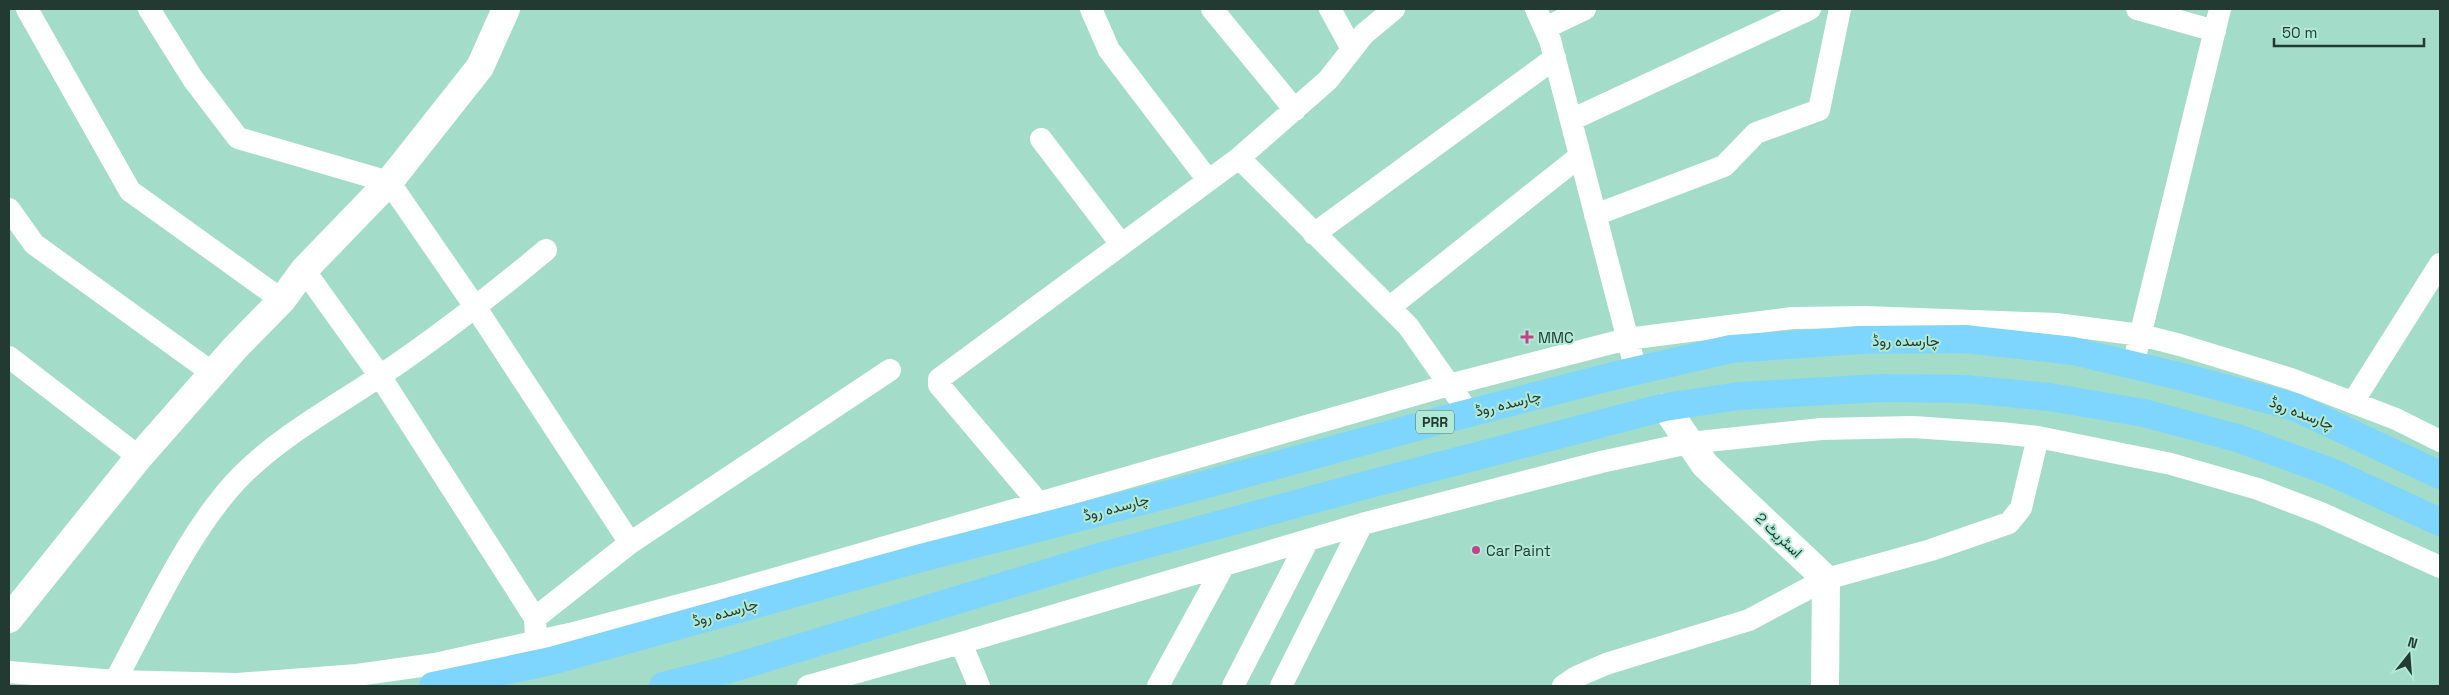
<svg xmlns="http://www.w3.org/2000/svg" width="2449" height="695" font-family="'Space Grotesk',Vazirmatn,sans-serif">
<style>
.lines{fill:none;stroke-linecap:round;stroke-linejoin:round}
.minor{stroke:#fff;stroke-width:22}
.tertiary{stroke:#fff;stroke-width:28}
.trunk{stroke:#7ed6fe;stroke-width:28}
.poi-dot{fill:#c44288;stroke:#b0e9d5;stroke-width:2}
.labels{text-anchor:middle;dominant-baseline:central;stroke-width:4;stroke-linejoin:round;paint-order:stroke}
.shield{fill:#b0e9d5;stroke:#4d6e63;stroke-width:1}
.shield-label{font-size:14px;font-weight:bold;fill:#223a32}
.poi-label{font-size:15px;fill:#223a32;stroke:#b0e9d5;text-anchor:start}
.street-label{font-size:15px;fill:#223a32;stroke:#b0e9d5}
</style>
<rect width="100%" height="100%" fill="#a3dcc8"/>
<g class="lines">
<path class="minor" d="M 27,9 L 130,191 L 282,300
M 149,9 L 193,79 L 238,138 L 389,182 L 476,308 L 630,543
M 1091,9 L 1109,50 L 1208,180
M 1212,9 L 1295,110
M 1330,9 L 1352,49
M 1536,9 L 1550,40 L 1636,371
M 2137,9 L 2215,31
M 1545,28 L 1585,9
M 1571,120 L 1810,9
M 1041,139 L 1121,244
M 1239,158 L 1408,326 L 1469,413
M 9,209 L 34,244 L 214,374
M 1595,215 L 1724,166 L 1756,133 L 1819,110 L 1840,9
M 1314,234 L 1555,58
M 304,270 L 380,376 L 535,618 L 536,641
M 1390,307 L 1580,156
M 9,357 L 139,457
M 2133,365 L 2220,9
M 2353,402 L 2440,264
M 1038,502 L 939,385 L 939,379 L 1239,158 L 1328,80 L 1364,34 L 1394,9
M 535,618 L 630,543 L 890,370
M 961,643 L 979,686
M 9,672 L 115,681 L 237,684 L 357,675 L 435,664 L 578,632 L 718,595 L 1449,385 L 1627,339 L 1792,318 L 1865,317 L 2056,324 L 2141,335 L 2180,345 L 2291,379 L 2396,419 L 2440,441
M 115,681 C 150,617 190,527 242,475 C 282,435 333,408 380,376 C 438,337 492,295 546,250
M 808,686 L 961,643 L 1362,524 L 1601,462 L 1689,443 L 1821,429 L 1913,427 L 2000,433 L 2038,437 L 2171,464 L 2258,489 L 2321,513 L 2440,567
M 1158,686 L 1224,565
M 1233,686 L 1308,540
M 1281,686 L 1362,524
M 1563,686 L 1576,677 L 1606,664 L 1749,620 L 1826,579 L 1931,550 L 2009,523 L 2021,508 L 2038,437"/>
<path class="tertiary" d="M 1665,407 L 1705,465 L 1826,579 L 1825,686
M 9,619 L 139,457 L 235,348 L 282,300 L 304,270 L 389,182 L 480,67 L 506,9"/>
<path class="trunk" d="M 433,686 L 551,661 L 921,558 L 1200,486 L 1442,420 L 1613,376 L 1731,349 L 1859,340 L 1965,339 L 2073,351 L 2183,377 L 2295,407 L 2440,475
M 663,686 L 723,671 L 1103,556 L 1381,481 L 1665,407 L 1739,396 L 1882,388 L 1966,389 L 2049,397 L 2144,413 L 2237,438 L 2331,472 L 2440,522"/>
</g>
<g class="poi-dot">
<path d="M1524.5 329.5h5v5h5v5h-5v5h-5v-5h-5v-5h5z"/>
<circle cx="1476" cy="550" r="5"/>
</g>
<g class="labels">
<rect class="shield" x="1416" y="410.5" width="38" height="23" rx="4"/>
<g class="shield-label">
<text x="1435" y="422">PRR</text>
</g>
<g class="poi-label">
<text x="1538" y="337">MMC</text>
<text x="1486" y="550">Car Paint</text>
</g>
<g class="street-label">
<text x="1906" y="340">چارسدہ روڈ</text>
<text transform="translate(1508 403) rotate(-14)">چارسدہ روڈ</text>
<text transform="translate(2302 413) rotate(21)">چارسدہ روڈ</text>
<text transform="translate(1116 507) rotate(-15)">چارسدہ روڈ</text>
<text transform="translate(1779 535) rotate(43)">اسٹریٹ 2</text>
<text transform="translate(725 612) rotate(-16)">چارسدہ روڈ</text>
</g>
</g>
<rect width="2449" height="695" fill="none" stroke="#223a32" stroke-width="20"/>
<g transform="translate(2409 655) rotate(17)" stroke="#b0e9d5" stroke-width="4" paint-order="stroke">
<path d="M0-4L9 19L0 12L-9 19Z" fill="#223a32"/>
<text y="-8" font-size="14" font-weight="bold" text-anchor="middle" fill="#223a32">N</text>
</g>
<path d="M2274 38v8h150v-8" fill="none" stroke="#223a32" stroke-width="2.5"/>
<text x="2282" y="38" font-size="15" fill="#223a32" stroke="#b0e9d5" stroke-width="4" paint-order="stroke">50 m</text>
</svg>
